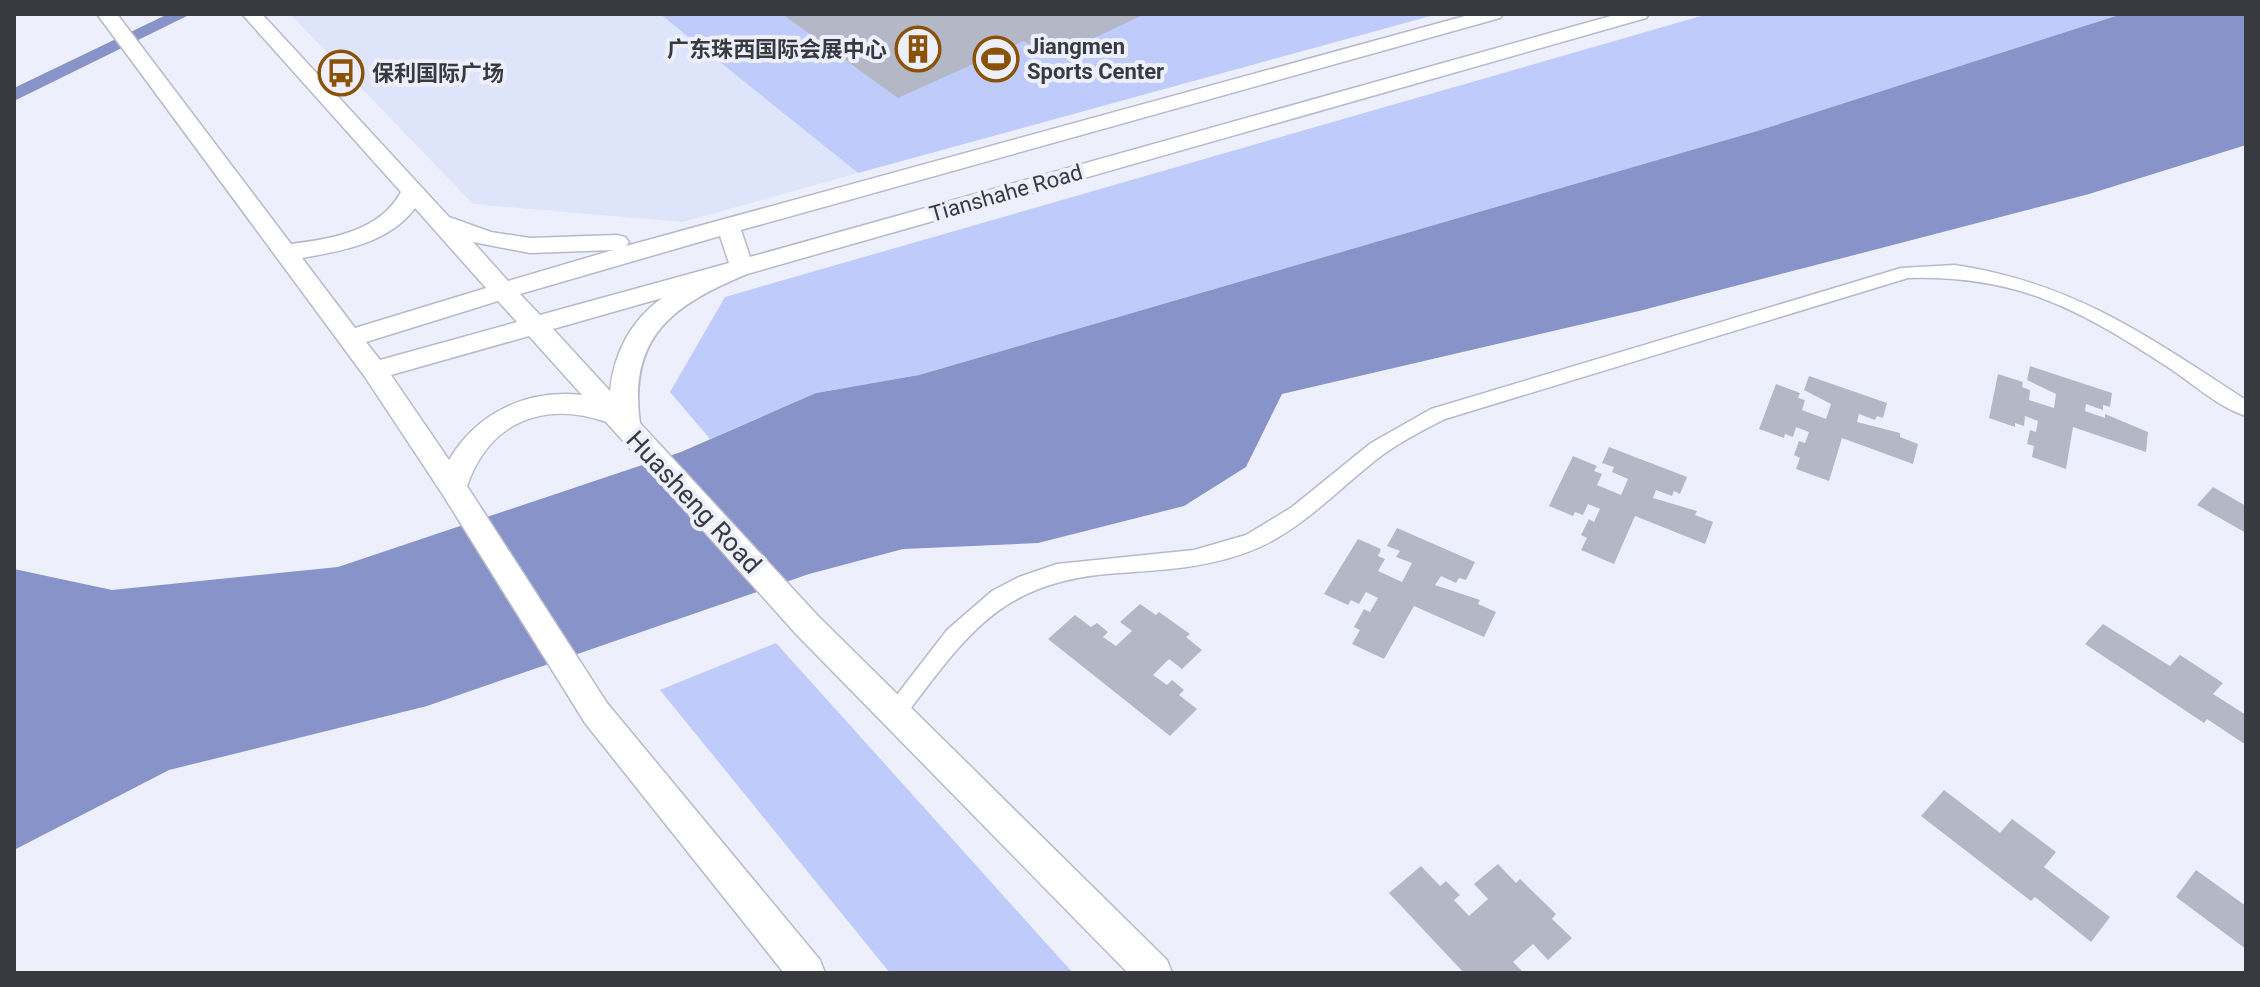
<svg xmlns="http://www.w3.org/2000/svg" width="2260" height="987" font-family="Roboto,'Noto Sans SC',sans-serif">
<style>
.built{fill:#dee4fa}
.green{fill:#bfcbfb}
.water{fill:#8793c9}
.lines{fill:none;stroke-linecap:round;stroke-linejoin:round}
.canal{fill:#8793c9;fill-rule:evenodd}
.building{fill:#b4b8c6}
.minor-casing{stroke:#b6b9c8;stroke-width:3}
.secondary-casing{stroke:#b6b9c8;stroke-width:3}
.minor{fill:#fff;fill-rule:evenodd}
.secondary{fill:#fff;fill-rule:evenodd}
.labels{text-anchor:middle;dominant-baseline:central;stroke-width:8;stroke-linejoin:round;paint-order:stroke}
.far-poi-label{font-size:22px;font-weight:bold;fill:#393a40;stroke:#edf0fc;text-anchor:start}
.far-street-label{font-size:22px;fill:#393a40;stroke:#edf0fc}
.street-label{font-size:26px;fill:#393a40;stroke:#edf0fc}
</style>
<rect width="100%" height="100%" fill="#edf0fc"/>
<path class="built" d="M 290,14 L 660,14 L 858,173 L 683,222 L 473,204 Z"/>
<path class="green" d="M 660,14 L 1438,14 L 858,173 Z
M 1708,14 L 2122,14 L 1757,131 L 919,375 L 816,393 L 710,439 L 670,392 L 725,297 Z
M 776,643 L 1073,973 L 890,973 L 660,690 Z"/>
<path class="water" d="M 2122,14 L 2246,14 L 2246,145 L 2089,194 L 1639,311 L 1282,394 L 1246,467 L 1184,506 L 1038,543 L 903,549 L 809,574 L 427,706 L 169,770 L 14,850 L 14,569 L 112,590 L 338,567 L 681,452 L 816,393 L 919,375 L 1757,131 Z"/>
<g class="lines">
<path class="canal" d="M 168,14 L 191,14 L 14,101 L 14,88 Z"/>
</g>
<path class="building" d="M 782,14 L 1145,14 L 1052,58 L 1024,41 L 898,98 Z
M 2030,366 L 2112,393 L 2110,407 L 2103,405 L 2103,410 L 2086,404 L 2085,411 L 2105,418 L 2105,414 L 2148,432 L 2146,452 L 2073,427 L 2066,469 L 2032,457 L 2034,446 L 2027,444 L 2030,430 L 2036,432 L 2038,421 L 2025,416 L 2024,426 L 2015,423 L 2015,427 L 1989,418 L 1998,374 L 2023,382 L 2022,387 L 2030,390 L 2029,400 L 2054,408 L 2056,394 L 2027,380 Z
M 1809,376 L 1887,403 L 1883,418 L 1877,416 L 1875,420 L 1859,414 L 1857,422 L 1900,433 L 1900,437 L 1918,444 L 1913,464 L 1842,438 L 1829,481 L 1796,469 L 1800,458 L 1794,455 L 1799,441 L 1805,443 L 1809,432 L 1796,427 L 1793,437 L 1785,434 L 1784,438 L 1759,429 L 1776,384 L 1800,393 L 1798,398 L 1805,400 L 1802,410 L 1826,419 L 1831,404 L 1804,390 Z
M 1609,447 L 1687,477 L 1680,494 L 1674,491 L 1672,496 L 1656,490 L 1653,498 L 1697,511 L 1695,515 L 1713,522 L 1705,544 L 1635,516 L 1614,564 L 1581,550 L 1587,538 L 1581,535 L 1589,519 L 1594,522 L 1600,509 L 1588,504 L 1583,515 L 1575,512 L 1573,516 L 1549,506 L 1573,456 L 1597,466 L 1594,471 L 1602,474 L 1597,485 L 1621,495 L 1628,479 L 1612,472 L 1614,467 L 1602,463 Z
M 2213,487 L 2246,506 L 2246,533 L 2197,505 Z
M 1397,528 L 1475,562 L 1466,580 L 1459,578 L 1456,583 L 1441,576 L 1435,585 L 1480,600 L 1478,604 L 1496,612 L 1484,637 L 1414,606 L 1384,659 L 1352,644 L 1360,630 L 1354,627 L 1364,609 L 1370,612 L 1378,598 L 1366,592 L 1359,604 L 1351,600 L 1348,605 L 1324,594 L 1358,539 L 1381,549 L 1378,556 L 1385,559 L 1378,571 L 1402,582 L 1412,563 L 1396,557 L 1400,551 L 1387,546 Z
M 1140,604 L 1156,615 L 1159,612 L 1190,634 L 1186,637 L 1202,650 L 1182,669 L 1169,659 L 1153,675 L 1167,685 L 1172,680 L 1184,690 L 1179,695 L 1197,709 L 1170,736 L 1048,639 L 1075,615 L 1091,627 L 1097,623 L 1108,632 L 1103,637 L 1116,646 L 1132,631 L 1120,622 Z
M 2103,624 L 2170,666 L 2180,655 L 2223,683 L 2213,694 L 2246,715 L 2246,745 L 2207,719 L 2204,723 L 2085,644 Z
M 1944,790 L 2000,833 L 2012,819 L 2056,852 L 2044,867 L 2110,917 L 2091,942 L 2035,897 L 2031,901 L 1921,816 Z
M 1498,864 L 1516,883 L 1520,879 L 1556,914 L 1552,919 L 1572,938 L 1548,960 L 1533,944 L 1513,962 L 1524,973 L 1464,973 L 1389,893 L 1421,866 L 1440,886 L 1446,881 L 1460,895 L 1454,900 L 1469,916 L 1488,899 L 1474,884 Z
M 2196,870 L 2246,906 L 2246,949 L 2176,897 Z"/>
<g class="lines">
<g class="minor-casing">
<path id="minor" d="M 1955,265 C 2074,283 2147,336 2246,400 L 2246,416 C 2217,407 2189,380 2163,364 C 2076,307 2014,275 1908,278 L 1445,419 C 1421,431 1398,443 1377,459 C 1339,489 1305,526 1260,547 C 1216,567 1166,570 1118,573 C 1000,581 968,633 902,720 L 894,723 L 886,720 L 883,713 L 947,630 L 992,591 L 1019,577 L 1057,564 L 1194,550 L 1246,535 L 1292,507 L 1371,443 L 1431,409 L 1901,268 Z"/>
</g>
<g class="secondary-casing">
<path id="secondary" d="M 97,14 L 117,14 L 291,244 C 332,239 380,231 401,192 L 242,14 L 262,14 L 449,217 L 491,232 L 530,238 L 617,235 L 625,237 L 629,242 L 626,246 L 1472,14 L 1503,14 L 1500,18 L 741,230 L 750,257 L 1618,14 L 1649,14 L 1646,18 L 747,274 C 673,305 628,336 640,423 L 818,616 L 1167,960 L 1172,973 L 1128,973 L 796,634 L 606,422 C 544,400 489,422 467,486 L 607,703 L 820,960 L 825,973 L 784,973 L 585,723 L 443,495 L 365,377 ZM 415,208 L 486,288 L 355,328 L 302,258 C 342,251 389,243 415,208 ZM 720,236 L 729,263 L 540,315 L 520,294 ZM 473,242 L 530,253 L 613,250 L 508,281 ZM 662,298 C 630,321 614,354 610,391 L 553,329 ZM 498,301 L 517,322 L 380,360 L 366,342 ZM 529,336 L 582,395 C 528,389 477,412 449,460 L 391,375 Z"/>
</g>
<use href="#minor" class="minor"/>
<use href="#secondary" class="secondary"/>
</g>
<defs>
<g id="building-ring" transform="scale(2.3)"><circle r="9.5" fill="#edf0fc" stroke="#8a5107" stroke-width="1.5"/><path d="M-4-6H4V6H1V3H-1V6H-4ZM-2.5-4.3h1.7v1.8h-1.7ZM.8-4.3h1.7v1.8H.8ZM-2.5-1h1.7V.8h-1.7ZM.8-1h1.7V.8H.8Z" fill="#8a5107"/></g>
<g id="stadium-ring" transform="scale(2.3)"><circle r="9.5" fill="#edf0fc" stroke="#8a5107" stroke-width="1.5"/><path d="M0-5a6.5 5 0 1 0 0 10a6.5 5 0 1 0 0-10ZM-3.5-1.8h7v3.6h-7Z" fill="#8a5107"/></g>
<g id="bus-ring" transform="scale(2.3)"><circle r="9.5" fill="#edf0fc" stroke="#8a5107" stroke-width="1.5"/><path d="M-5-6H5V4H4V6H2V4H-2V6H-4V4H-5ZM-3.5-4V0h7V-4ZM-3.5 1.2v1.5H-2V1.2ZM2 1.2v1.5H3.5V1.2Z" fill="#8a5107"/></g>
</defs>
<g fill-rule="evenodd">
<use href="#building-ring" x="918" y="49"/>
<use href="#stadium-ring" x="996" y="59"/>
<use href="#bus-ring" x="341" y="73"/>
</g>
<g class="labels">
<g class="far-poi-label">
<text x="1027" y="46">Jiangmen<tspan x="1027" dy="25">Sports Center</tspan></text>
<text x="887" y="49" text-anchor="end">广东珠西国际会展中心</text>
<text x="372" y="73">保利国际广场</text>
</g>
<g class="far-street-label">
<text transform="translate(1006 193) rotate(-16)">Tianshahe Road</text>
</g>
<g class="street-label">
<text transform="translate(694 502) rotate(47)">Huasheng Road</text>
</g>
</g>
<rect width="2260" height="987" fill="none" stroke="#393a40" stroke-width="32"/>
</svg>
